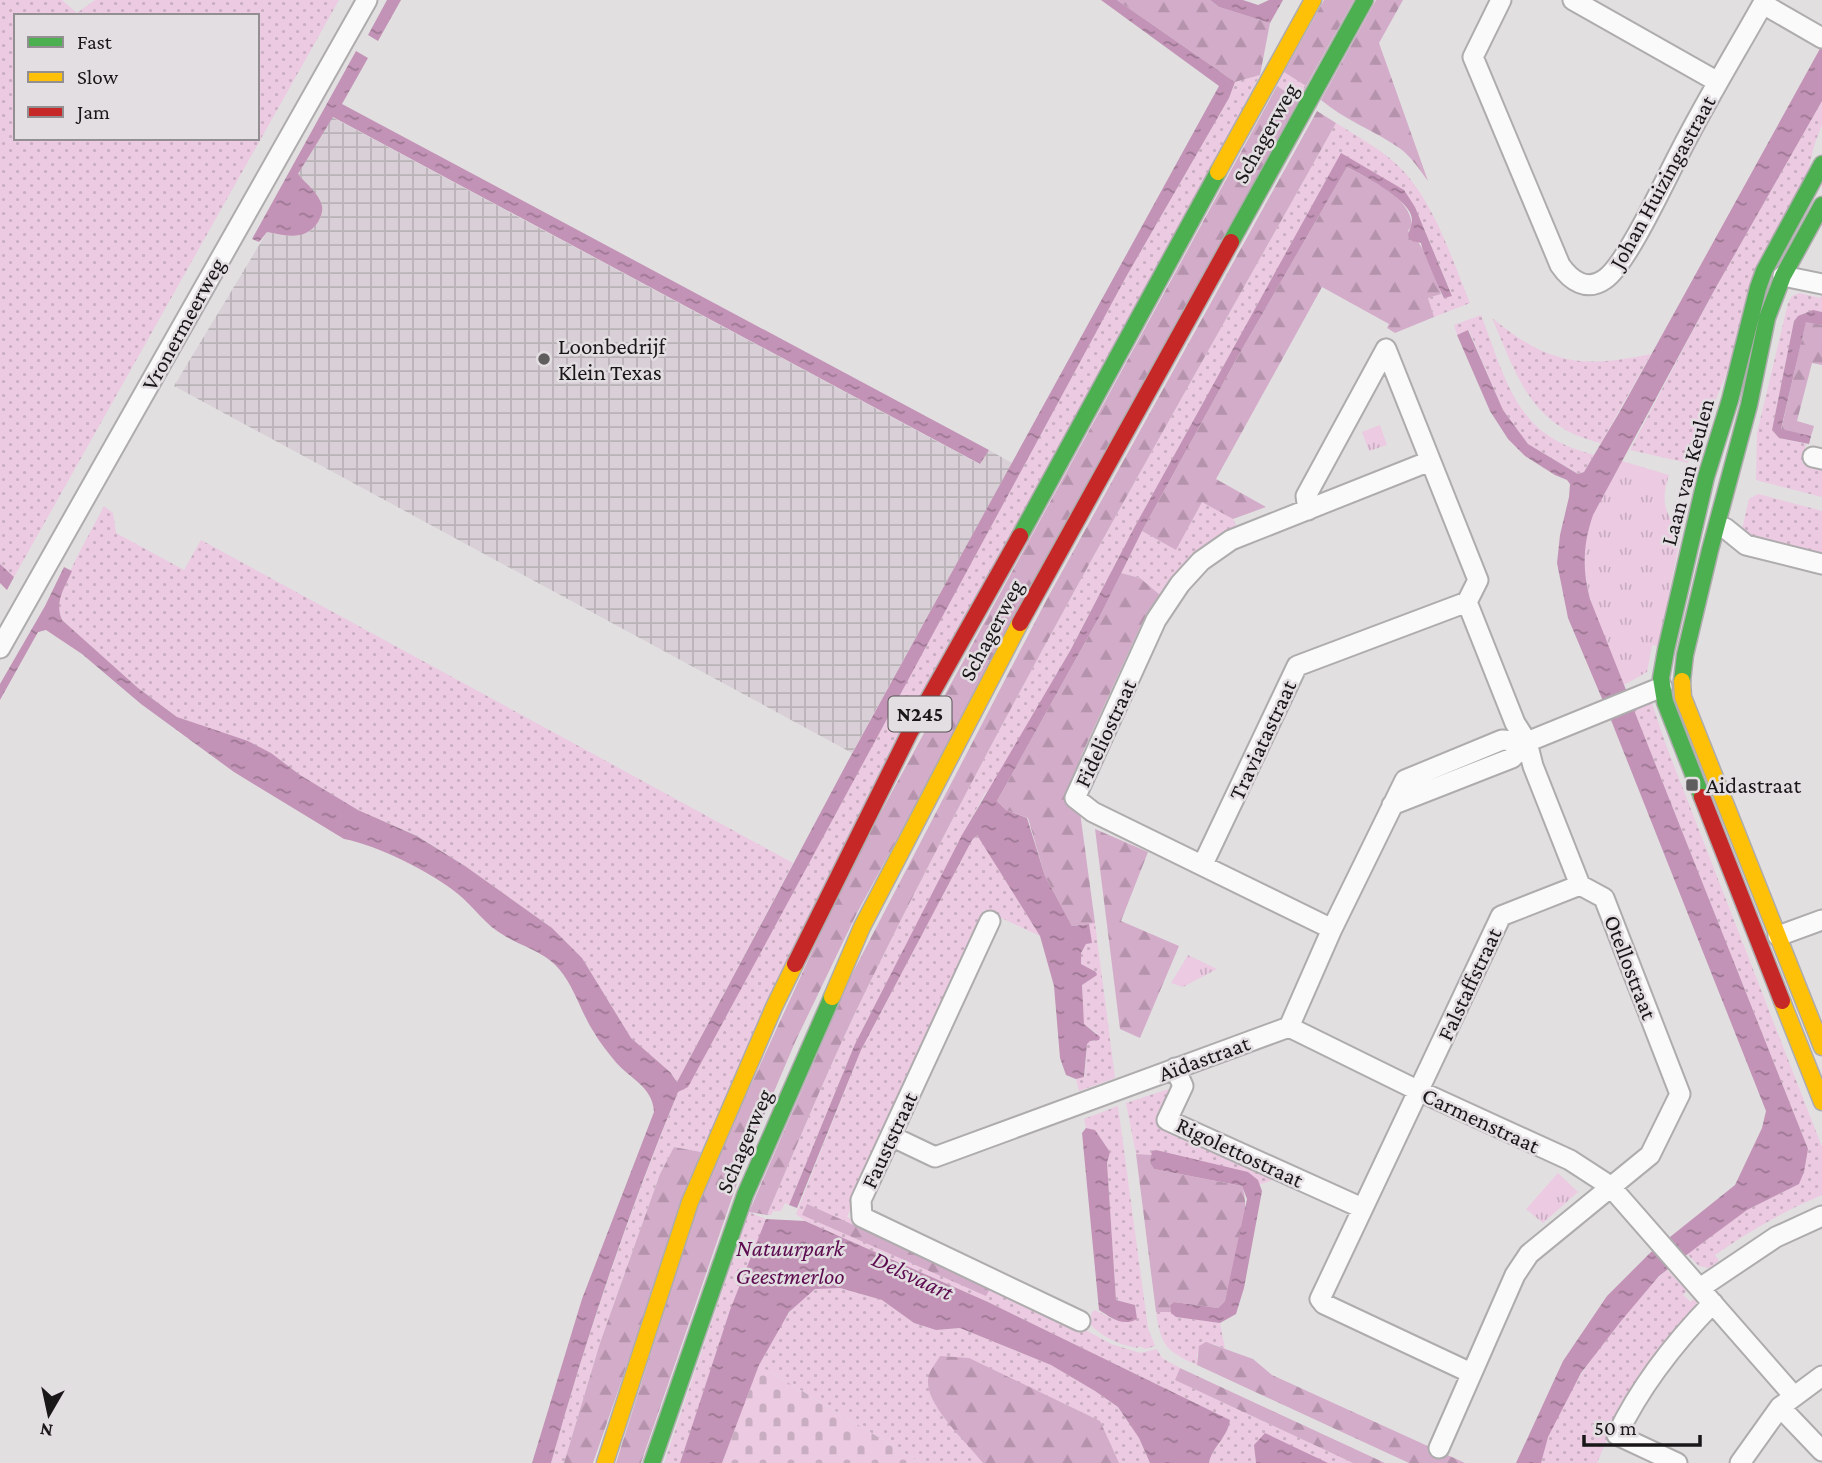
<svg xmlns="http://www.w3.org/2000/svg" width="1822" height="1463" font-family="'Crimson Pro',serif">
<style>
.industrial{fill:url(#industrial-grid)}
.grass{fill:url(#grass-dots);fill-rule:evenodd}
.forest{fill:url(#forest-firs)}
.cemetery{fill:url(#cemetery-stones)}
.park{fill:url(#park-tufts)}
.water{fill:url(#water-ripples)}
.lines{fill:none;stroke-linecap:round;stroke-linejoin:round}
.street-casing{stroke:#aeacad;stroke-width:23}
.fast-casing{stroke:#aeacad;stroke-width:19}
.slow-casing{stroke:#aeacad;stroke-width:19}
.jam-casing{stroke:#aeacad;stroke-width:19}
.street{stroke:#fbfafa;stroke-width:19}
.fast{stroke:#4caf50;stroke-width:16}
.slow{stroke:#ffc107;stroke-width:16}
.jam{stroke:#c62828;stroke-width:16}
.poi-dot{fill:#5f5d5e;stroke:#e3dee1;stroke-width:2.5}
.labels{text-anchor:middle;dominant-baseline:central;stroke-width:5;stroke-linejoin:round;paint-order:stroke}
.shield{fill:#e3dee1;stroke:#565354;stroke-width:2}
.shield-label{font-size:21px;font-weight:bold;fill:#191718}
.street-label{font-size:23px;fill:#191718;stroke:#e3dee1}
.poi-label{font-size:23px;fill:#191718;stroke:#e3dee1;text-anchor:start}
.water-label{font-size:24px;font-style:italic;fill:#5d0c50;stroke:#e3dee1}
</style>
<defs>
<pattern id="industrial-grid" width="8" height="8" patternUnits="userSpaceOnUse" patternTransform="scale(1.75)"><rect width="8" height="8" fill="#d8d0d6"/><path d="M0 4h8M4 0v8" fill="none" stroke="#b9b2b7"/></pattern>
<pattern id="grass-dots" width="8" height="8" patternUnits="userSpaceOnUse" patternTransform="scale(1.75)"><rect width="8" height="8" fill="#ebcae2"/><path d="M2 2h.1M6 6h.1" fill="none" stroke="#c9adc1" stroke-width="1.8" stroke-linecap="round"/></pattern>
<pattern id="forest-firs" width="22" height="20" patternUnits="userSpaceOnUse" patternTransform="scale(1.75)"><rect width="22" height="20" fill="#d3acc9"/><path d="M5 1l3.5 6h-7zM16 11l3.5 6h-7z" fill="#b593ac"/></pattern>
<pattern id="cemetery-stones" width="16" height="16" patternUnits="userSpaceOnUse" patternTransform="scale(1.75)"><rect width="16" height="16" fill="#ebcae2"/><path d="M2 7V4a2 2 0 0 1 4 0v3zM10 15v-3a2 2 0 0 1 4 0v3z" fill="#c9adc1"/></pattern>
<pattern id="park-tufts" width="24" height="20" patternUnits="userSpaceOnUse" patternTransform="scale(1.75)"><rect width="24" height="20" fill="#ebcae2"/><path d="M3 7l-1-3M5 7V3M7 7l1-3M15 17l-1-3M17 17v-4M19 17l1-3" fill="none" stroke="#c9adc1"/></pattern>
<pattern id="water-ripples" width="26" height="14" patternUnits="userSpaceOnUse" patternTransform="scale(1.75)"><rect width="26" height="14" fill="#c293b6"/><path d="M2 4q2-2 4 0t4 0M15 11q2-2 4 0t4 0" fill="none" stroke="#9d7793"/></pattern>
</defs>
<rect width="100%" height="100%" fill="#e2dfe1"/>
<path class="industrial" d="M 332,117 L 979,464 L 989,450 L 1012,463 L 852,753 L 174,386 L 267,232 L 285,236 L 309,232 L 320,219 L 322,207 L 319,200 L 298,174 Z"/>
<path class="grass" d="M 0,0 L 62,0 L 77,13 L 95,0 L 339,0 L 14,577 L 0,564 ZM 16,16 L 257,16 L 257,138 L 16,138 Z
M 1284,72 L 1306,86 L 1299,100 L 1277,86 Z
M 1260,75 L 701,1152 L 674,1147 L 660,1174 L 600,1343 L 564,1463 L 551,1463 C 586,1337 629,1214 678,1092 L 688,1086 L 1126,277 L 1229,98 L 1235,82 Z
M 1822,101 L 1822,124 L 1814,146 L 1808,172 L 1717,397 L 1688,463 L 1630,450 L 1715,289 Z
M 1336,123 C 1355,135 1377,147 1394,162 C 1432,195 1451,257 1470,303 L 1434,317 L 1428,298 L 1441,294 L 1444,298 L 1452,295 L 1415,207 L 1397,187 L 1341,154 L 1134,528 L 1070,651 L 991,788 L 985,793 L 964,832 L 855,1044 L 789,1205 L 785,1203 L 781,1211 L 773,1211 L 771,1215 L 767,1215 C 803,1131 837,1047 878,966 C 1020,679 1180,402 1336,123 Z
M 1799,293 L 1820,298 L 1822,294 L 1822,312 C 1811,309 1802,312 1794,321 L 1772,430 L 1779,438 L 1806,444 L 1802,463 L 1822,468 L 1822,497 L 1756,480 L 1757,433 L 1788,303 L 1792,296 Z
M 1481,315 C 1497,355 1510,411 1549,436 C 1563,446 1578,450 1594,455 L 1584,472 L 1579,474 L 1528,444 L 1503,410 L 1469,330 L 1457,335 L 1454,325 Z
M 1492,318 C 1548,364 1581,369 1651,354 L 1601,443 C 1531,427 1518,378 1492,318 Z
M 1758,494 L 1822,511 L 1822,559 L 1740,538 L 1749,499 Z
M 1202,501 L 1233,519 L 1239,531 C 1202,549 1185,563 1160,595 L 1140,578 L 1121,573 L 1142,531 L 1176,549 Z
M 104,506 L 113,513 L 116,533 L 184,570 L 201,540 L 793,863 L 677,1082 L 670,1072 L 631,1038 L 582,958 L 552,928 L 465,866 L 418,836 L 358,810 L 300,775 L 271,753 L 177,717 L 138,688 L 62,620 C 60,614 57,610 59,604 C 66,572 89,536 104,506 Z
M 1652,703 L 1666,745 L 1822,1147 L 1822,1195 C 1784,1211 1749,1231 1715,1255 L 1719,1261 L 1709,1268 L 1699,1266 L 1687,1254 L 1747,1210 L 1799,1184 L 1808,1149 L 1634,710 Z
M 977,834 L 1040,936 L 984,910 L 847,1217 L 1073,1323 L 1111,1344 L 1140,1353 L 1157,1349 L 1162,1358 L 1180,1368 L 1176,1380 L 1353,1463 L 1327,1463 L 1265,1434 L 1254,1445 L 1256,1463 L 1209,1463 C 1212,1447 1228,1437 1230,1420 L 988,1302 L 805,1221 L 796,1214 L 861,1050 L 972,840 Z
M 1095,923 L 1115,1078 L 1079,1091 L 1076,1079 L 1085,1077 L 1087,1043 L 1090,1041 L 1095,1041 L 1097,1033 L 1084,1024 L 1082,985 L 1096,972 L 1081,964 L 1081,953 L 1086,944 L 1091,943 L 1089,924 Z
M 1175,1087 L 1163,1121 L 1281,1177 L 1258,1185 L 1152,1151 L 1152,1155 L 1136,1154 L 1126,1103 Z
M 1118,1106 L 1148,1328 L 1155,1346 L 1146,1349 L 1139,1346 L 1137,1348 C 1117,1344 1102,1337 1089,1323 L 1092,1312 L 1095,1310 L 1115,1320 L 1135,1305 L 1116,1300 L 1107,1163 L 1110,1152 L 1095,1130 L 1086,1128 L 1084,1119 Z
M 749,1212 L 766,1219 L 680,1463 L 664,1463 Z
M 1667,1270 L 1687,1291 L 1683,1295 L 1691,1302 L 1693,1299 L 1702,1308 L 1612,1428 L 1597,1463 L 1541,1463 C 1543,1416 1630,1300 1667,1270 Z
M 840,1288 L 882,1300 L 914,1323 L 936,1330 L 960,1328 L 1051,1365 L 1095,1391 L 1118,1407 L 1139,1438 L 1150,1463 L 921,1463 L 771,1372 L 722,1463 C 740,1415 768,1318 813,1291 C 819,1287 832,1288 840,1288 Z
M 1156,1312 L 1171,1312 L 1177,1317 L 1220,1323 L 1225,1349 L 1214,1344 L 1197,1354 L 1197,1365 C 1167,1351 1161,1347 1156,1312 Z"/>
<path class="forest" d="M 1117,0 L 1210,0 L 1219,7 L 1270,23 L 1260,75 L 1235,82 Z
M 1324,0 L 1354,0 L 1306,86 L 1284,72 Z
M 1376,0 L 1403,0 L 1379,43 L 1428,181 C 1419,169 1411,156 1398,147 C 1373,130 1345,120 1321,100 Z
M 1277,86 L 1299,100 L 857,913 L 796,1040 L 745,1160 L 641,1463 L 616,1463 L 702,1191 L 851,867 Z
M 1317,111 L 1336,123 C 1180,402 1020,679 878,966 C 837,1047 803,1131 767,1215 L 749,1212 L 851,976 L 1048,597 Z
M 1347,167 C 1370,180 1410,196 1412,225 L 1408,231 C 1426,247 1434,270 1441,294 L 1428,298 L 1434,317 L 1395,333 L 1387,328 L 1389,324 L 1322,287 L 1216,479 L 1266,507 L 1233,519 L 1202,502 L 1176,550 L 1142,531 L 1237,358 Z
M 1806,321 L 1822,325 L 1822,365 L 1812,363 L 1797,421 L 1814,426 L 1811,436 L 1781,430 Z
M 1121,573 L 1140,578 L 1160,595 L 1142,623 L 1082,754 L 1070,789 L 1080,812 L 1095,923 L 1072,926 L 1045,876 L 1028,818 L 1006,810 L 997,801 L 1102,612 Z
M 1095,829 L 1148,852 L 1121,921 L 1179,946 L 1140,1038 L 1120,1029 Z
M 674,1147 L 701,1152 L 593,1463 L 564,1463 L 600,1343 L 660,1174 Z
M 1136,1154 L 1152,1155 L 1150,1163 L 1154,1169 L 1242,1186 C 1253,1215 1232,1271 1225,1301 L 1218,1308 L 1174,1302 L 1170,1305 L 1171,1312 L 1156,1312 Z
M 807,1204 L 991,1287 L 986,1296 L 802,1215 Z
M 1206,1342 L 1253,1359 L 1272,1375 L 1465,1463 L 1409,1463 L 1197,1365 L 1199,1346 Z
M 940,1356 L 969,1358 L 1100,1421 L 1119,1463 L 983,1463 C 968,1443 920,1401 929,1375 C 931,1368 937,1362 940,1356 Z
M 1180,1368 L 1385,1463 L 1353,1463 L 1175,1380 Z"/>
<path class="cemetery" d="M 759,1365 L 921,1463 L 722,1463 Z"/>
<path class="park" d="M 1380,425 L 1387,445 L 1369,451 L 1362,432 Z
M 1622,461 L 1669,475 C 1660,502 1665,513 1681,535 L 1658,646 L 1652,645 L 1647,672 L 1624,685 C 1603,632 1567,571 1593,514 C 1602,496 1613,479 1622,461 Z
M 1188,955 L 1217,969 L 1183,987 L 1171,983 Z
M 1558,1173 L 1578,1192 L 1543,1223 L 1526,1209 Z"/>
<path class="water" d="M 387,0 L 401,0 L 378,41 L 368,35 Z
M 1101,0 L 1117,0 L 1235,82 L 1229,98 L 1126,277 L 688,1087 L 678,1092 C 628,1213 586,1337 551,1463 L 532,1463 L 582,1299 L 654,1112 C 653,1086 628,1078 614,1060 C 607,1051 600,1043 595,1034 C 581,1013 575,988 559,969 C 545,952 523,947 505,936 C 485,925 474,907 458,894 C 431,872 377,845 344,839 L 234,772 L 141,704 L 82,654 L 46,630 L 38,632 L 0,700 L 0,684 L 45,606 L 64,567 L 72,571 C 65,587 54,602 62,620 L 138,688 L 177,717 L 248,741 L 271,753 L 300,775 L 358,810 L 417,836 L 465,866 L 552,928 L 582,958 L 631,1038 L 670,1072 L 677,1082 L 848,761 L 1219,86 Z
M 1210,0 L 1243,0 L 1258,5 L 1269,0 L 1283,0 L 1270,23 L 1219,7 Z
M 1822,45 L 1822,101 L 1715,289 L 1593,515 C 1583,544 1582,570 1590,599 L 1808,1149 L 1804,1172 L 1799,1184 L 1747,1210 L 1697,1247 L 1659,1276 L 1621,1321 L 1581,1373 L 1548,1437 L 1541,1463 L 1516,1463 L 1563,1361 L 1607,1296 L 1650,1253 L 1735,1185 L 1762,1128 L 1766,1111 L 1611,720 L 1568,618 L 1557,563 L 1560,535 L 1569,497 L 1570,484 L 1567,480 L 1555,475 L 1525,456 L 1508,439 L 1490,411 L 1457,335 L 1468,330 L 1503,410 L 1528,444 L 1578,474 L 1584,472 L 1619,413 Z
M 356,51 L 368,58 L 342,104 L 989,450 L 980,464 L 333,117 L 298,174 C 306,184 319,193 322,206 C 323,211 321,217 318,222 C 306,241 286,236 267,232 L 259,242 L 252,239 Z
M 1341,153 L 1404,190 L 1415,207 L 1452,296 L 1444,298 C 1442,295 1421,247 1421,243 L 1412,241 L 1408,236 C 1409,229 1414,224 1411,215 C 1406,198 1363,175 1347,167 L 1237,358 L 1142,531 L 1102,612 L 997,801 L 1006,810 L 1027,818 L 1045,876 L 1072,926 L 1089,924 L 1092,943 L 1086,944 L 1081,953 L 1081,964 L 1096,972 L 1097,975 L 1082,985 L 1084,1024 L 1100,1037 L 1099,1040 L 1090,1041 L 1087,1044 L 1084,1077 L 1076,1079 L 1066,1075 L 1060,1058 L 1054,986 L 1040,936 L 977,835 L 972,840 L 861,1050 L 797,1208 L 789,1205 L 855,1044 L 962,835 L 1070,651 L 1134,528 Z
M 1813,310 L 1822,312 L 1822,325 L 1806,322 L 1781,429 L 1811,436 L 1809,444 L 1779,438 L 1772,430 L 1794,321 L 1798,316 Z
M 0,564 L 14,577 L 7,590 L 0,583 Z
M 1086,1128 L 1095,1130 L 1110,1152 L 1107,1163 L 1116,1300 L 1135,1305 L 1137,1319 C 1122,1327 1112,1318 1099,1310 L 1082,1133 Z
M 1156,1150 L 1248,1172 L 1258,1180 L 1262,1191 L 1244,1288 L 1236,1314 L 1220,1323 L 1176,1317 L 1171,1313 L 1170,1305 L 1174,1302 L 1218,1308 L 1225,1301 L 1247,1199 L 1242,1186 L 1154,1169 L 1150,1163 L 1152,1151 Z
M 766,1219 L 805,1221 L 988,1302 L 1230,1420 C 1228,1437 1212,1447 1209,1463 L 1150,1463 L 1139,1438 L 1118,1407 L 1095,1391 L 1051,1365 L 960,1328 L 936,1330 L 914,1323 L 882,1300 L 840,1288 L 815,1289 L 789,1312 L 759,1365 L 722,1463 L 680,1463 L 730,1310 Z
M 1265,1433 L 1328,1463 L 1256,1463 L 1254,1445 Z"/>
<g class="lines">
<g class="street-casing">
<path id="street" d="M 1501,0 L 1473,57 L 1560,265 C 1571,281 1587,292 1605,279 C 1627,264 1666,178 1681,150 C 1707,99 1737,50 1765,0
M 1573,0 L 1718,82
M 1763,4 L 1822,38
M 1783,276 L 1822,284
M 1386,349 L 1478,580 L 1467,602 L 1515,723 L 1527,742 L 1533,766 L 1580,885 L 1604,898 L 1680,1094 L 1650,1155 L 1529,1254 L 1515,1275 L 1439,1448
M 1813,457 L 1822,459
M 1308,510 L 1306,496 L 1386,349
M 1725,528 L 1746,545 L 1822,564
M 0,648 L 367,0
M 1392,805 L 1512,758 L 1527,742
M 1203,864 L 1297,666 L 1467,602
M 990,921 L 861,1200 L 862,1217 L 1080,1321
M 1332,929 L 1093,812 L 1075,798 L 1156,620 L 1180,584 L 1201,561 L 1231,540 L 1430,461
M 1778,936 L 1822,920
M 1289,1027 L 1419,1091 L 1570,1160 L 1610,1186 L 1793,1395
M 1175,1068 L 1183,1086 L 1167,1120 L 1362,1208
M 891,1136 L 935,1157 L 1289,1027 L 1332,929 L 1405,780 L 1502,740 L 1527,742 L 1662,687
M 1700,1288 L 1776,1237 L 1822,1216
M 1471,1373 L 1324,1304 L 1320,1299 L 1501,916 L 1580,885
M 1780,1407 L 1822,1451
M 1677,1463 L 1617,1435 C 1641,1385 1674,1343 1713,1303
M 1740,1463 L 1780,1407 L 1822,1376"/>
</g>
<g class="fast-casing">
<path id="fast" d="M 1231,242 L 1365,0
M 1020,536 L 1218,172
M 1682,681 L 1685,655 L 1710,550 L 1749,405 L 1767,318 L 1783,276 L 1822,205
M 1702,797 L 1665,702 L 1661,678 L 1666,650 L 1706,477 L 1730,400 L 1758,288 L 1764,271 L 1822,164
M 652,1463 L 745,1195 L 832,997"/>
</g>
<g class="slow-casing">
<path id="slow" d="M 1218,172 L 1313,0
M 1682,681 L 1683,697 L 1822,1047
M 832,997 L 862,927 L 1020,623
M 1782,1001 L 1822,1102
M 605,1463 L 690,1202 L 774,1007 L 795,964"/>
</g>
<g class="jam-casing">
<path id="jam" d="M 1020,623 L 1231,242
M 1702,797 L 1782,1001
M 795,964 L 910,732 L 1020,536"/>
</g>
<use href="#street" class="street"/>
<use href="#fast" class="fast"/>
<use href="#slow" class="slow"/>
<use href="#jam" class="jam"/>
</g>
<g class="poi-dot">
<circle cx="544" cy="359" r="7"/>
<rect x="1685" y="778" width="14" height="14" rx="3.5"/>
</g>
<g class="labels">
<rect class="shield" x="888.5" y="696.5" width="63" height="35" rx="5"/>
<g class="shield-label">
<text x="920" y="714">N245</text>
</g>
<g class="street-label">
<text transform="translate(1265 133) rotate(-61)">Schagerweg</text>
<text transform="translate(1662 182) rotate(-61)">Johan Huizingastraat</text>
<text transform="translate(183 324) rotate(-61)">Vronermeerweg</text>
<text transform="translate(1687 472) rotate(-75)">Laan van Keulen</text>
<text transform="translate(991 630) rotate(-62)">Schagerweg</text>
<text transform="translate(1105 733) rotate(-65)">Fideliostraat</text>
<text transform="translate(1262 740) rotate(-65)">Traviatastraat</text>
<text transform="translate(1631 967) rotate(69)">Otellostraat</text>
<text transform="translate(1469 984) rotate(-65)">Falstaffstraat</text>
<text transform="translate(1204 1058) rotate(-20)">Aïdastraat</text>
<text transform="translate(1481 1120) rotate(25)">Carmenstraat</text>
<text transform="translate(889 1140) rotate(-65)">Fauststraat</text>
<text transform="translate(744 1141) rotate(-67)">Schagerweg</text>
<text transform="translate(1240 1152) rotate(25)">Rigolettostraat</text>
</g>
<g class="poi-label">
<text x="558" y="346">Loonbedrijf<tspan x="558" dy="26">Klein Texas</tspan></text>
<text x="1706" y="785">Aidastraat</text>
</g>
<g class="water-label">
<text x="790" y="1247">Natuurpark<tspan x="790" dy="28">Geestmerloo</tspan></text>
<text transform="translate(913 1275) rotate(25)">Delsvaart</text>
</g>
</g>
<rect x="14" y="14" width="245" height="126" fill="#e3dee1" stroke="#928e91" stroke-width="2"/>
<rect x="28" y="37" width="35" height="10" fill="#4caf50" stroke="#928e91" stroke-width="2"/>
<text x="77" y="49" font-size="21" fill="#191718">Fast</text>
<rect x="28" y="72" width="35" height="10" fill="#ffc107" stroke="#928e91" stroke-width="2"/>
<text x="77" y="84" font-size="21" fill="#191718">Slow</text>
<rect x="28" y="107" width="35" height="10" fill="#c62828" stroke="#928e91" stroke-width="2"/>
<text x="77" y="119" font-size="21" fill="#191718">Jam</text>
<g transform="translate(49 1414) rotate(189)" stroke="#e3dee1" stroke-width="5" paint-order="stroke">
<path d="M0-5L12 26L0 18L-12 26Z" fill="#191718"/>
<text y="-10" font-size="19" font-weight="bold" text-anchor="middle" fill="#191718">N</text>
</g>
<path d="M1584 1435v10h116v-10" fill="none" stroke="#191718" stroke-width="3.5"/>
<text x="1594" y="1435" font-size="21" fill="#191718" stroke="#e3dee1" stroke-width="5" paint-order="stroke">50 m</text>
</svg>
